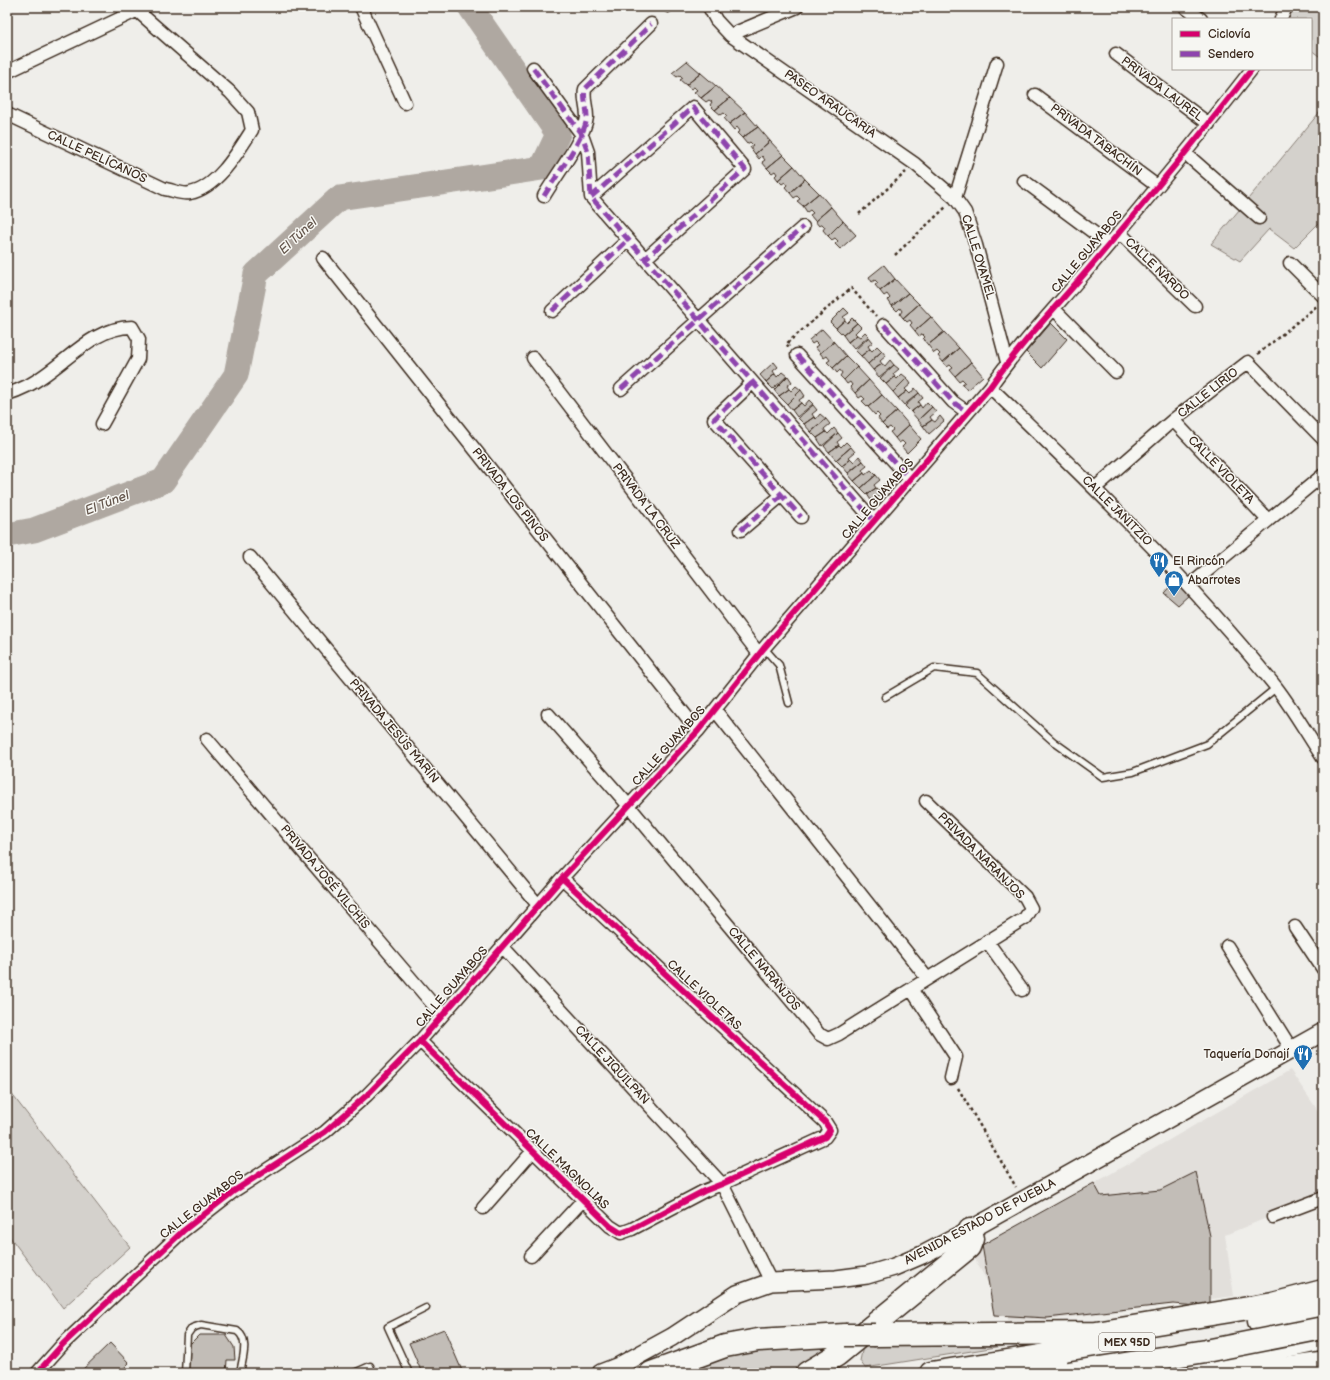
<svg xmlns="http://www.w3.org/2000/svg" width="1330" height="1380" font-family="'Balsamiq Sans',sans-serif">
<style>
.built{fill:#e2dfdb}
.green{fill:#d4d1cc;stroke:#887e75}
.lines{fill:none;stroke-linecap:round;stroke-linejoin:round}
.river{stroke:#afa8a1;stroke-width:25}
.building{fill:#c2bdb7;stroke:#3b2a1e}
.lane-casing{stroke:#3b2a1e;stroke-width:9}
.street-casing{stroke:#3b2a1e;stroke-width:15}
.secondary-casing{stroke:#3b2a1e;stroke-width:20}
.primary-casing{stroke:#3b2a1e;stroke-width:22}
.highway-casing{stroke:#3b2a1e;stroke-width:25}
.path{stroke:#3b2a1e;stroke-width:2.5;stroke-dasharray:3 3;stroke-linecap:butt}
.lane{stroke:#f6f6f2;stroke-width:6}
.street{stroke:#f6f6f2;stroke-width:12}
.secondary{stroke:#f6f6f2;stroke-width:17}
.primary{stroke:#f6f6f2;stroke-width:19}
.highway{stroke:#f6f6f2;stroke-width:22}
.highway-bridge-casing{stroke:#3b2a1e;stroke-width:25;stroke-linecap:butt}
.highway-bridge{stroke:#f6f6f2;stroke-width:22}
.quiet{stroke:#8e44ad;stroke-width:5;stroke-dasharray:10 5;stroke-linecap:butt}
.cycleway-casing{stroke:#f6f6f2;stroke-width:8}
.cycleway{stroke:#d6006c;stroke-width:6}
.labels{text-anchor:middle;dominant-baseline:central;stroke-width:3;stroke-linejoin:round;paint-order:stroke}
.shield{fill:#f6f6f2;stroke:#73675e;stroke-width:1}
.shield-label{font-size:11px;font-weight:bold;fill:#3b2a1e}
.street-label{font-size:12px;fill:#3b2a1e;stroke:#f6f6f2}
.poi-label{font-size:12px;fill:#3b2a1e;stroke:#f6f6f2;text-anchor:start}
.water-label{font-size:13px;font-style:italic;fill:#64564c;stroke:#f6f6f2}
</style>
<rect width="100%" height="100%" fill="#efeeea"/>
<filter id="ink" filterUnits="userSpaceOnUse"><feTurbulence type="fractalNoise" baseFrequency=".025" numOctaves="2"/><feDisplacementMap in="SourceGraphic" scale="8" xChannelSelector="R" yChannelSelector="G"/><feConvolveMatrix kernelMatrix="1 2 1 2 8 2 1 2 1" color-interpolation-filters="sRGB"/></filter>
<g filter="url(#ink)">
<path class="built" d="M 1290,1070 L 1323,1118 L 1323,1195 L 1225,1235 L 1234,1296 L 1011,1325 L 972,1254 Z"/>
<path class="green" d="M 1293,7 L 1323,7 L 1323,59 L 1311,50 L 1311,19 L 1288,19 Z
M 1323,108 L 1323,219 L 1294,248 L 1269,229 L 1240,261 L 1211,244 Z
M 7,1088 L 130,1247 L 63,1308 L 7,1233 Z
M 834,1344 L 819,1356 L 791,1373 L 676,1373 L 728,1357 L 778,1348 Z
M 863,1346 L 1003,1346 L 865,1368 L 860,1361 Z"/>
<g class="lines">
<path class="river" d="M 7,535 L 34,530 L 163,481 L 236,375 L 256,274 L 339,198 L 542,168 L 558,134 L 470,7"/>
</g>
<path class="building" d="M 687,61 L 701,73 L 686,85 L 680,80 L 683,78 L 680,75 L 677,77 L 672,73 Z
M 701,73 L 716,86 L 701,98 L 694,92 L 697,90 L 694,87 L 691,89 L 686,85 Z
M 716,86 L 730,98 L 715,110 L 710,105 L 712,102 L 709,100 L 706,102 L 701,98 Z
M 730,98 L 745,112 L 729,124 L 724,118 L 727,116 L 724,113 L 721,115 L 715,110 Z
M 745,112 L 758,127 L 742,138 L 737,133 L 740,131 L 737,127 L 734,130 L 729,124 Z
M 758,127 L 770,141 L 755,154 L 750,147 L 753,145 L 750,142 L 747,144 L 742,138 Z
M 770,141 L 783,155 L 767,168 L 762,162 L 765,160 L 762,156 L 759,159 L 755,154 Z
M 783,155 L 794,166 L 778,180 L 775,176 L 777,174 L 775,171 L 772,173 L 767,168 Z
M 794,166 L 805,179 L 790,193 L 785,187 L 787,185 L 785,182 L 782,184 L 778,180 Z
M 805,179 L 819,193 L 803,206 L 797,201 L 800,199 L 797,196 L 794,198 L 790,193 Z
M 819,193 L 831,207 L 815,221 L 810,215 L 813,213 L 810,210 L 807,212 L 803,206 Z
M 831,207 L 843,221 L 828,236 L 823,230 L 825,227 L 822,224 L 819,226 L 815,221 Z
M 843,221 L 856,235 L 840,249 L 835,244 L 838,241 L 835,238 L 832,240 L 828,236 Z
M 884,265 L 895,279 L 880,291 L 875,285 L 878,283 L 875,280 L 872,282 L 869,277 Z
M 895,279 L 908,293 L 892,306 L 888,300 L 890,298 L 887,294 L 884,296 L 880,291 Z
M 908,293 L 919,304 L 903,318 L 900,314 L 902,311 L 900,308 L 897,311 L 892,306 Z
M 919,304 L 931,317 L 915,331 L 910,325 L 912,323 L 910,320 L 907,322 L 903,318 Z
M 844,308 L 849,313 L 843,317 L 845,320 L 836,328 L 830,322 Z
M 931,317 L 944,332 L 928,345 L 923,339 L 925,337 L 922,334 L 919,336 L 915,331 Z
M 852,318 L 857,323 L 843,335 L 836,328 L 845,320 L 847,323 Z
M 857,323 L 861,327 L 855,333 L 857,335 L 848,342 L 843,335 Z
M 1051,323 L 1067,339 L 1042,368 L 1026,352 Z
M 822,329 L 834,342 L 820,353 L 815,347 L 818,345 L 815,342 L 812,344 L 809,340 Z
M 865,332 L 869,336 L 854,349 L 848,342 L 857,335 L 860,337 Z
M 944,332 L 959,348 L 943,362 L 938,356 L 940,354 L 937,351 L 934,353 L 928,345 Z
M 869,337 L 873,342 L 868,346 L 870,349 L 861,356 L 855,350 Z
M 834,342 L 846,356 L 833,368 L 827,362 L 830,360 L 827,356 L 824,358 L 820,353 Z
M 877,346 L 882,351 L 868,364 L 861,356 L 870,349 L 872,351 Z
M 959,348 L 971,362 L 955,376 L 950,370 L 953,368 L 950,365 L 947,367 L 943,362 Z
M 882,351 L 886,356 L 880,361 L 882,364 L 873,370 L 868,364 Z
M 846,356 L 857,367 L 844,380 L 840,376 L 842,373 L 840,370 L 837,373 L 833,368 Z
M 890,360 L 894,365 L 879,377 L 873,370 L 882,364 L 885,366 Z
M 774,362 L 778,367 L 773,371 L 775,374 L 766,382 L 760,375 Z
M 971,362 L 983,376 L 967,390 L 962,384 L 965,382 L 962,379 L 959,381 L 955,376 Z
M 894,365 L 899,369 L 893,374 L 895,377 L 886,384 L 880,378 Z
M 857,367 L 869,380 L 855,393 L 850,387 L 852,385 L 850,382 L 847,384 L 844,380 Z
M 782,372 L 787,376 L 773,389 L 766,382 L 775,374 L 777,377 Z
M 902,374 L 907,378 L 893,392 L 886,384 L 895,377 L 897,379 Z
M 788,376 L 792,382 L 787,386 L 789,389 L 779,396 L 774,390 Z
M 907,378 L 911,384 L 905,389 L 907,391 L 898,398 L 893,392 Z
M 869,380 L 882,395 L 868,407 L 862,401 L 865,399 L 862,396 L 859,398 L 855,393 Z
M 796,386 L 801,390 L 787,404 L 779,396 L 789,389 L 791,391 Z
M 915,388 L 919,393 L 904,405 L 898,398 L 907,391 L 910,394 Z
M 801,390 L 805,396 L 799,400 L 801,403 L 792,410 L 787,404 Z
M 919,393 L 923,398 L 918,402 L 920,405 L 911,412 L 905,406 Z
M 882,395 L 897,411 L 882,424 L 878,418 L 880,416 L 877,413 L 875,415 L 868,407 Z
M 809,400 L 813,404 L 797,417 L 792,410 L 801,403 L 804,406 Z
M 927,402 L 932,407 L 918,420 L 911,412 L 920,405 L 922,408 Z
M 813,405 L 817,410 L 812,414 L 814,417 L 804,424 L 798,418 Z
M 932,407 L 936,412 L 930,417 L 932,420 L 923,426 L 918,420 Z
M 897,411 L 909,425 L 895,438 L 890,432 L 893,430 L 890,427 L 887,429 L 882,424 Z
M 820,414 L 826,419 L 811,432 L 804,424 L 814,417 L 816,419 Z
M 940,416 L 944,421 L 929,434 L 923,426 L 932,420 L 935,422 Z
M 826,419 L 830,424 L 824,429 L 826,432 L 817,438 L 811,432 Z
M 909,425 L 921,439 L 907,453 L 902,447 L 905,444 L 902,441 L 899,443 L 895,438 Z
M 834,428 L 838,433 L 822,446 L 817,438 L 826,432 L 828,434 Z
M 838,433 L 842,438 L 837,442 L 839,445 L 829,452 L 824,446 Z
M 846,442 L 851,447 L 836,460 L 829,452 L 839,445 L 841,447 Z
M 851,447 L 855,452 L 849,457 L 851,459 L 842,466 L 836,460 Z
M 859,456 L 863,461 L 848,473 L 842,466 L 851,459 L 854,462 Z
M 863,461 L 867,466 L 862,470 L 864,473 L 854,481 L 848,474 Z
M 871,470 L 876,475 L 861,488 L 854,481 L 864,473 L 865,475 Z
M 876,475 L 880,480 L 874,485 L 876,488 L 867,494 L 861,488 Z
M 884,484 L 888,489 L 872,502 L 867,494 L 876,488 L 878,490 Z
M 1175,581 L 1189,595 L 1178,605 L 1164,593 Z
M 1196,1172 L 1210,1236 L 1210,1307 L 1173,1304 L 1047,1318 L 994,1315 L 982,1245 L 1094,1183 L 1101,1196 L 1160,1190 Z
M 444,1329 L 463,1373 L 422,1373 L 409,1343 Z
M 199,1335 L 226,1335 L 234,1347 L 235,1360 L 227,1360 L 226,1373 L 188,1373 L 190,1344 Z
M 110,1343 L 129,1363 L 119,1373 L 79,1373 Z"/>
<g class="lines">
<g class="lane-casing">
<path id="lane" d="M 668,9 L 669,7
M 764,648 L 779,665 L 789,703
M 885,697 L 934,668 L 977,673 L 1054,742 L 1103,777 L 1133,772 L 1207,744 L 1276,688
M 185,1373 L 187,1335 L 192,1328 L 201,1325 L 237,1331 C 250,1340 242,1360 240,1373
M 354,1373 L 370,1366 L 373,1373
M 409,1373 L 388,1327 L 426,1308"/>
</g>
<g class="street-casing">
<path id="street" d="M 361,7 L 405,103
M 709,7 L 716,20 L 730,35 L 915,164 L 955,198 L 965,212 L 976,245 L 1007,362
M 1186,8 L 1201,19
M 1281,19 L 1286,7
M 730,35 L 797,7
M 1116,54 L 1209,124
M 533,68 L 582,135 L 588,152 L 591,197 L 873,520
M 7,72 L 136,11
M 1035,95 L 1157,186
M 7,114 L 165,189 C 172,190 183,195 190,193 C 217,188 238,152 252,130 L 248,112 L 230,92 L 133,7
M 1185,153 L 1259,218
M 1024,181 L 1109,244
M 544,196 C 555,177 585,138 587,117 C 587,106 583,100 585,89 L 651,24
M 591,197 L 693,107 L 745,169 L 645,259
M 955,198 L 997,63
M 1119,232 L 1195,306
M 323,258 L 698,731
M 1290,263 L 1323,296
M 1054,309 L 1116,372
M 552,311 L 628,240
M 884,325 L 953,402 L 967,412
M 797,355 L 910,479
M 533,358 L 759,654
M 752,383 L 714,419 L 801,517
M 990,387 C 1090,483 1189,579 1276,687 C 1293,709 1307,734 1323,758
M 621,389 L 803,227
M 7,394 C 14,392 21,389 27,386 C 63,368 90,327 132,327 L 139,339 L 138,359 L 102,424
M 1173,420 L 1268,520
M 1095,488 L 1173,420 L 1248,362 L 1323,439
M 741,530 L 782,495
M 250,557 L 538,905
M 1189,586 L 1323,475
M 715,710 L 927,978
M 548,714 L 629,806 L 819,1034 L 828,1039 L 839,1034 L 1025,918 L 1031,908 L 1025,897 L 926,801
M 207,739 L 442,1015
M 1295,927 L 1323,969
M 987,941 L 1022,990
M 502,946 L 722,1184 L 771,1282
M 1227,946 L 1292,1050
M 911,989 L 956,1057 L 951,1078
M 420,1041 L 610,1226 L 621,1233 L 632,1229 L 704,1191 L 722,1184 L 825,1137 L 830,1130 L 825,1122 L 562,878
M 483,1208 L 533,1151
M 1273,1217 L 1323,1198
M 531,1256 L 583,1200
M 37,1373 L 63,1344 L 183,1231 L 234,1191 L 325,1132 L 367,1095 L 420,1041 L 562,878 L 698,731 L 764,648 L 990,387 C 1020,344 1057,306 1091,266 C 1146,201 1200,136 1252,69"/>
</g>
<g class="secondary-casing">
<path id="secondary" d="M 601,1373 L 619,1366 L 672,1337 L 737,1294 L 771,1282 L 836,1279 L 867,1275 L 894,1267 L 922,1255 L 970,1230 L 1323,1032"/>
</g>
<g class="primary-casing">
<path id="primary" d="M 1245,1373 L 1323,1362"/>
</g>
<g class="highway-casing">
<path id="highway" d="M 1259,1321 L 1323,1309
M 875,1335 L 1096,1333 L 1273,1304 L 1323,1291
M 1013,1372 L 1087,1372
M 651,1373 L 725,1346 L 758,1340 L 845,1335
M 807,1373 L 837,1355 L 969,1247 L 972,1239 L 970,1230
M 931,1373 L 1117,1344
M 1123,1373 L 1198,1366 L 1323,1339"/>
</g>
<path class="path" d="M 859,214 L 906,172
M 895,255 L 946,207
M 789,347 L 786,344 L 851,288 L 876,316
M 1258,354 L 1318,305
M 958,1088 L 1016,1187
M 1319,1213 L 1323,1223"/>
<use href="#lane" class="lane"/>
<use href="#street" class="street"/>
<use href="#secondary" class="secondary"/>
<use href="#primary" class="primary"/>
<use href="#highway" class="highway"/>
<g class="highway-bridge-casing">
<path id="highway-bridge" d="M 845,1335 L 875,1335
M 1068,1373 L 1206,1351 L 1323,1328"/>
</g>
<use href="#highway-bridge" class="highway-bridge"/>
<path class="quiet" d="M 533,68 L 582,135 L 588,152 L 591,197 L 873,520
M 544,196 C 555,177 585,138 587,117 C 587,106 583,100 585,89 L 651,24
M 591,197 L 693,107 L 745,169 L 645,259
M 552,311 L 628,240
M 884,325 L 953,402 L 967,412
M 797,355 L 910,479
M 752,383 L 714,419 L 801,517
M 621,389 L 803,227
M 741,530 L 782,495"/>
<g class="cycleway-casing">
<path id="cycleway" d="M 420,1041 L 610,1226 L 621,1233 L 632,1229 L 704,1191 L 722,1184 L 825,1137 L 830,1130 L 825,1122 L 562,878
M 37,1373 L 63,1344 L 183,1231 L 234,1191 L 325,1132 L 367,1095 L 420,1041 L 562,878 L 698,731 L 764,648 L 990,387 C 1020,344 1057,306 1091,266 C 1146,201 1200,136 1252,69"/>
</g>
<use href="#cycleway" class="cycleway"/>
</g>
</g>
<defs>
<g id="restaurant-pin" transform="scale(1)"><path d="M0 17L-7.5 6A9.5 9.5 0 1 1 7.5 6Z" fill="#1f6fb2" stroke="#f6f6f2"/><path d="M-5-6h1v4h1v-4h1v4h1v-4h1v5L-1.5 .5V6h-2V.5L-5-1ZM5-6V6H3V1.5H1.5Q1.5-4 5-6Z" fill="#fff"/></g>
<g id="shop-pin" transform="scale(1)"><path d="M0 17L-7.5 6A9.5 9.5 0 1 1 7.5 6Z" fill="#1f6fb2" stroke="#f6f6f2"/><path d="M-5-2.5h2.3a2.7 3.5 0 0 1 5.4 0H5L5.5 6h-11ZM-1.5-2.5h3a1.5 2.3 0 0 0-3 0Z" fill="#fff"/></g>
</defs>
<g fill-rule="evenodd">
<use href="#restaurant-pin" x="1159" y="561"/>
<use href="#shop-pin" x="1174" y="580"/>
<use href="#restaurant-pin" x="1303" y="1054"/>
</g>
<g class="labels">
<rect class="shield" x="1099" y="1333" width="56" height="18" rx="3"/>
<g class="shield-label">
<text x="1127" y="1342">MEX 95D</text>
</g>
<g class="street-label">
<text transform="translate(1162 89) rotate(37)">PRIVADA LAUREL</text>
<text transform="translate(830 104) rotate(35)">PASEO ARAUCARIA</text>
<text transform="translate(1096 140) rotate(37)">PRIVADA TABACHÍN</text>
<text transform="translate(97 157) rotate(25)">CALLE PELÍCANOS</text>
<text transform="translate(1087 252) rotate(-50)">CALLE GUAYABOS</text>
<text transform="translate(978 257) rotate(73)">CALLE OYAMEL</text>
<text transform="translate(1157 269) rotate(44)">CALLE NARDO</text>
<text transform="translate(1208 393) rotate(-38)">CALLE LIRIO</text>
<text transform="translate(1221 470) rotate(46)">CALLE VIOLETA</text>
<text transform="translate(510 495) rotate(52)">PRIVADA LOS PINOS</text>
<text transform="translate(878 499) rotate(-49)">CALLE GUAYABOS</text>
<text transform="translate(646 506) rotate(53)">PRIVADA LA CRUZ</text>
<text transform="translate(1117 511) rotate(45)">CALLE JANITZIO</text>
<text transform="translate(394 731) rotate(50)">PRIVADA JESÚS MARÍN</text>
<text transform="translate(669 746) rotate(-48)">CALLE GUAYABOS</text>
<text transform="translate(981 856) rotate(45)">PRIVADA NARANJOS</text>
<text transform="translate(325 877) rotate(50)">PRIVADA JOSÉ VILCHIS</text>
<text transform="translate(764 969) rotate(50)">CALLE NARANJOS</text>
<text transform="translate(452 987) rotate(-49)">CALLE GUAYABOS</text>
<text transform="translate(704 995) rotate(43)">CALLE VIOLETAS</text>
<text transform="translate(612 1065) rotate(47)">CALLE JIQUILPAN</text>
<text transform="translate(567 1169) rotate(44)">CALLE MAGNOLIAS</text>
<text transform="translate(202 1205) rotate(-38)">CALLE GUAYABOS</text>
<text transform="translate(980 1222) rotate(-28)">AVENIDA ESTADO DE PUEBLA</text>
</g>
<g class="poi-label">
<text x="1173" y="561">El Rincón</text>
<text x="1188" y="580">Abarrotes</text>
<text x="1289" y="1054" text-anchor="end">Taquería Donají</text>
</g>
<g class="water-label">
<text transform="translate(298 236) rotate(-43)">El Túnel</text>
<text transform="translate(107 503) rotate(-21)">El Túnel</text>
</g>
</g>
<rect width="1330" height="1380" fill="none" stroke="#f6f6f2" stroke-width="24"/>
<rect x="12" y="12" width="1306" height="1356" fill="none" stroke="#3b2a1e" stroke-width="1.5" filter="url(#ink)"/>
<rect x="1172" y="18" width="140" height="52" fill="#f6f6f2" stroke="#aba49d"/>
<rect x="1180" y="31" width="20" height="6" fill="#d6006c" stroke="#aba49d"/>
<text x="1208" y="38" font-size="12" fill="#3b2a1e">Ciclovía</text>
<rect x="1180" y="51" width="20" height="6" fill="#8e44ad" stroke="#aba49d"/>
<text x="1208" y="58" font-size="12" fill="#3b2a1e">Sendero</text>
</svg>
